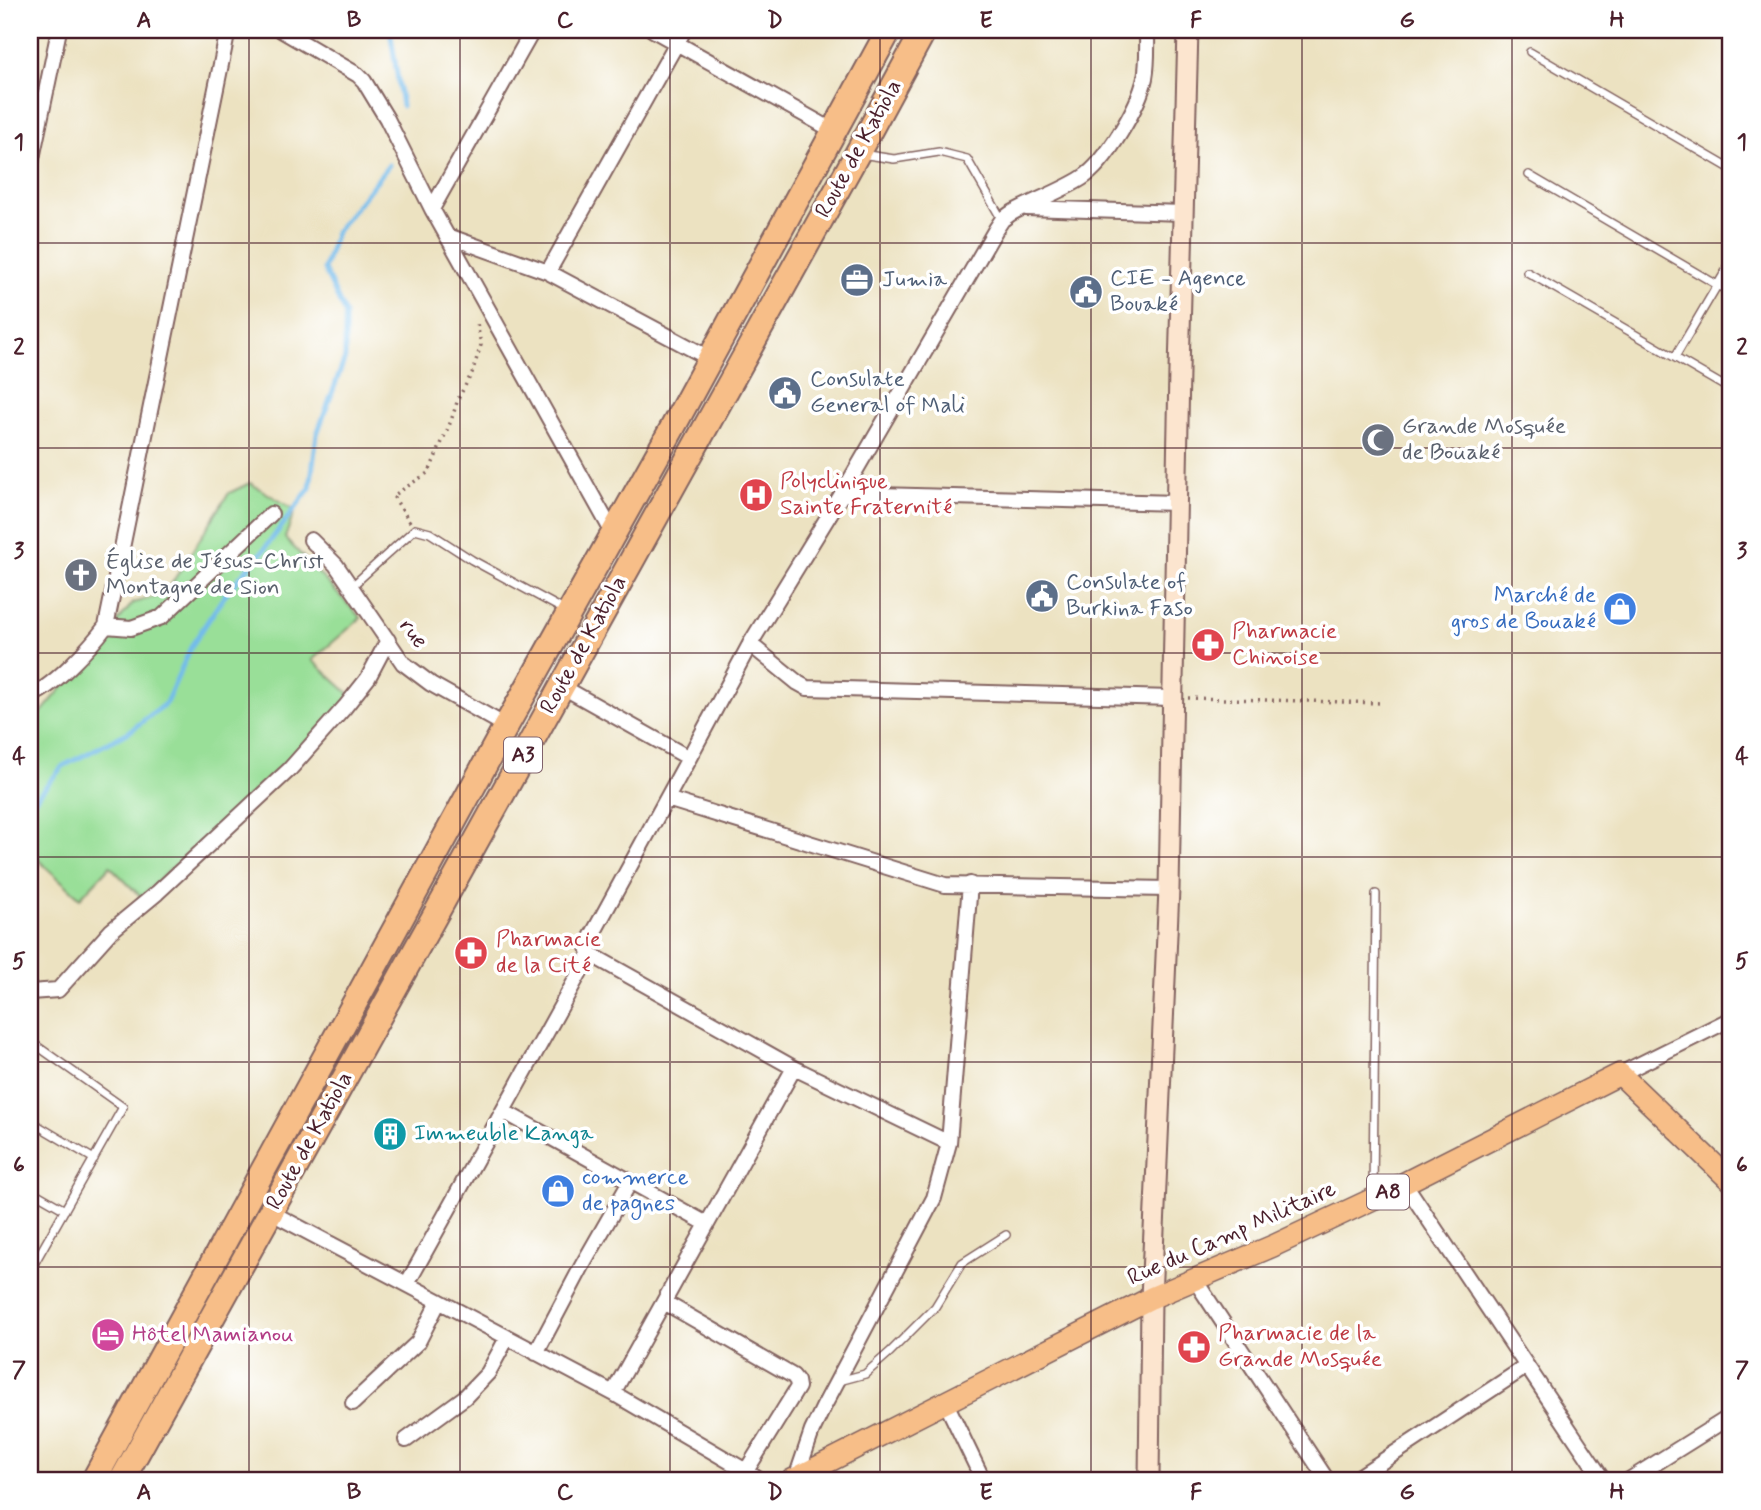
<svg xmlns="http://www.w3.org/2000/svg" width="1761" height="1510" font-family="Mynerve,sans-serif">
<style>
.green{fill:#99df98;stroke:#727f62;stroke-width:2}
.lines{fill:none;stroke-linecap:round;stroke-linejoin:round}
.stream{stroke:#72bbeb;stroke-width:5}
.lane-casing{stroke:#836360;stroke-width:10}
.street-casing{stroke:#836360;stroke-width:18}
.secondary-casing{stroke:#836360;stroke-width:23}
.primary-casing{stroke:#836360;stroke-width:24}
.highway-casing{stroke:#836360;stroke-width:28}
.path{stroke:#836360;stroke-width:3.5;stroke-dasharray:2 5;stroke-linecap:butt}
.lane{stroke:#fff;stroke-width:7}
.street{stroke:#fff;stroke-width:14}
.secondary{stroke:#fce5cf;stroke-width:19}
.primary{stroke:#f7be88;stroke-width:21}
.highway{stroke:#f7be88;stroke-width:24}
.grid{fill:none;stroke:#4a1f2b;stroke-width:2;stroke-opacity:0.55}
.labels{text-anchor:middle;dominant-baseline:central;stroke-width:7;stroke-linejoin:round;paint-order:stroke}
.shield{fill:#fff;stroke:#80626b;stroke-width:2}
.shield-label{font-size:21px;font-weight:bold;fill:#4a1f2b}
.street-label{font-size:23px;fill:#4a1f2b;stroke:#fff}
.service-label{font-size:23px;fill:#4e5e75;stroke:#fff;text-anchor:start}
.worship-label{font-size:23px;fill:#5b616d;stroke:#fff;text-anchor:start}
.health-label{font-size:23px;fill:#be3a42;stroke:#fff;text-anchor:start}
.shop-label{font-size:23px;fill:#366cbe;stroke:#fff;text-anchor:end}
.culture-label{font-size:23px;fill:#0d838f;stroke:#fff;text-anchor:start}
.hotel-label{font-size:23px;fill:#b23c85;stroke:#fff;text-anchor:start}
.neatline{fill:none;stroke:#4a1f2b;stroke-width:2.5}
.grid-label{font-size:23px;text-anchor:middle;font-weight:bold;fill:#4a1f2b}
</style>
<rect width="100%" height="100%" fill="#fff"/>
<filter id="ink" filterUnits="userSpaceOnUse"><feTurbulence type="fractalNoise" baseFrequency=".0143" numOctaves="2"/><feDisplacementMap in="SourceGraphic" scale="14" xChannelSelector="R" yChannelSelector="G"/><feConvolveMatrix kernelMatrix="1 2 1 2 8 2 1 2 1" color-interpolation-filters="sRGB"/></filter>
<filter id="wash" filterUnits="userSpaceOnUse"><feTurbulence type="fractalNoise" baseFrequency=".00686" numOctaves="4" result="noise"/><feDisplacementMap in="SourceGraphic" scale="28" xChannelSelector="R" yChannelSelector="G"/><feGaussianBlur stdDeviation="1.57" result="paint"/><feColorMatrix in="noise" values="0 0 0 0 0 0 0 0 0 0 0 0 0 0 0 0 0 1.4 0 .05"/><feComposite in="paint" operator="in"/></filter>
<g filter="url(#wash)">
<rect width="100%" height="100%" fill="#ece2c1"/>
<path class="green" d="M 250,483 L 295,510 L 285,538 L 361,618 L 312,660 L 354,698 L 141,897 L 110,866 L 80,898 L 34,856 L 30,861 L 30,726 L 133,603 L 165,594 L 229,493 Z"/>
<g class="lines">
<path class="stream" d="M 390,30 L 402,106
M 30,805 L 63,766 L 129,732 L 166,703 L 192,645 L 227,592 L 263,551 L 310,488 L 317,434 L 345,358 L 345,314 L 324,269 L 336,232 L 389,165"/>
</g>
</g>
<g filter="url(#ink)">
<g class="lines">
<g class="lane-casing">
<path id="lane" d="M 1716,30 L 1731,39
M 1530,52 L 1731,169
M 861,154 L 894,159 L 939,152 L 967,159 L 1002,220
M 1529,175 L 1731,293
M 1527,272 L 1731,390
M 1675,357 L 1731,262
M 351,587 L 415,529 L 430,533 L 472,560 L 566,611
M 30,1041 L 123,1107 L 30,1271
M 30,1121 L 94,1159
M 30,1190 L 65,1210
M 1373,1195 L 1376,894
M 839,1381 L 865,1374 L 890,1352 L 935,1307 L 962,1263 L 1006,1235"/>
</g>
<g class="street-casing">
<path id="street" d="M 281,30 L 358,75 L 364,81 L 387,119 L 432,209 L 613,533
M 653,30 L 834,131
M 30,168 L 59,30
M 1026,208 L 1183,213
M 432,209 L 533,30
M 448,236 L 548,272 L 709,358
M 548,272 L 684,30
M 842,494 L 1177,503
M 311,540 L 336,565 L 403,663 L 431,684 L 506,726
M 106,626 L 131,628 L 162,617 L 271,514
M 750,644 L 798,683 L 807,688 L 1172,698
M 561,686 L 689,758 L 750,644 L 842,494 L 996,229 L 1002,220 L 1010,214 C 1033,201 1060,192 1082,178 C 1106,163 1139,106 1145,78 C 1148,63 1147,45 1147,30
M 30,695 C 51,690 92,645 106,626 L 228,30
M 667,799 L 945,885 L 1169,889
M 590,954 L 588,947 L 590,939 L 689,758
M 30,992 L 58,990 L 111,931 L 157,893 L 290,769 L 345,707 L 368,678 L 388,640
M 1620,1074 L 1731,1019
M 503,1111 L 707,1224
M 1405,1184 L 1603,1480
M 270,1212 L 613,1393 L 746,1471 L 759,1480
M 1195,1280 L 1327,1480
M 407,1284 L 590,954 L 794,1068 L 949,1143
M 664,1302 L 793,1376 L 797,1381 L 798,1387 L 746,1471
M 536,1353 L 582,1266 L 630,1182
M 613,1393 L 794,1068
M 353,1403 L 418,1342 L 439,1301
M 946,1403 L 983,1480
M 406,1440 L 465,1397 L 488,1373 L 507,1338
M 796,1478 L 812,1431 L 824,1406 L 934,1198 L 949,1143 L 970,884
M 1354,1480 L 1527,1366
M 1629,1480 L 1731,1416"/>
</g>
<g class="secondary-casing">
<path id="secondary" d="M 1149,1480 L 1151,1298 L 1169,889 L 1179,371 L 1188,30"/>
</g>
<g class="primary-casing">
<path id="primary" d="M 792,1480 L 1151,1298 L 1273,1246 L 1373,1199 L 1620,1074 L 1731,1181"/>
</g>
<g class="highway-casing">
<path id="highway" d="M 94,1480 L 506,726 L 668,436 L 889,30
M 122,1480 L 857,154 L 924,30"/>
</g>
<path class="path" d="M 410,522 L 393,496 L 429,472 L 451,421 L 458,399 L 472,373 L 481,345 L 477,323
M 1188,698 L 1383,703"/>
<use href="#lane" class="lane"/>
<use href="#street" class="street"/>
<use href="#secondary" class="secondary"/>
<use href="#primary" class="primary"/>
<use href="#highway" class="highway"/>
</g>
</g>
<path class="grid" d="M 249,30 L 249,1480M 460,30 L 460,1480M 670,30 L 670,1480M 880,30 L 880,1480M 1091,30 L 1091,1480M 1302,30 L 1302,1480M 1512,30 L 1512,1480M 30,243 L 1731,243M 30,448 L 1731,448M 30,653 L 1731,653M 30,857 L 1731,857M 30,1062 L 1731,1062M 30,1267 L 1731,1267"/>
<defs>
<g id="office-disc" transform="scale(1.75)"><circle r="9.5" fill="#5c6f8a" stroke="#fff"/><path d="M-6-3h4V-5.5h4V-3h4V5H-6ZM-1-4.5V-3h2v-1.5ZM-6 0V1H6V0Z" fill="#fff"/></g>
<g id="civic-disc" transform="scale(1.75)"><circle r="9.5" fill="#5c6f8a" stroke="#fff"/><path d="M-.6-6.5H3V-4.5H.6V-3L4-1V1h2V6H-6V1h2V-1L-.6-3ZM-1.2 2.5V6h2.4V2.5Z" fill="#fff"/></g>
<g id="mosque-disc" transform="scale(1.75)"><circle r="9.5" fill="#6b7280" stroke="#fff"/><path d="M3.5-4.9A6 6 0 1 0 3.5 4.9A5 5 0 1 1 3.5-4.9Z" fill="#fff"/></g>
<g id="hospital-disc" transform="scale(1.75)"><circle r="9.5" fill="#e0444e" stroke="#fff"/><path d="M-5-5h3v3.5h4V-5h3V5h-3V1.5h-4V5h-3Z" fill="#fff"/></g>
<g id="church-disc" transform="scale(1.75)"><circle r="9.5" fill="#6b7280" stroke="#fff"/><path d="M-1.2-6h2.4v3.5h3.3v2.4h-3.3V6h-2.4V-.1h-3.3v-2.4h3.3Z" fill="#fff"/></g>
<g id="shop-disc" transform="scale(1.75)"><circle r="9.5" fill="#3f7fe0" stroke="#fff"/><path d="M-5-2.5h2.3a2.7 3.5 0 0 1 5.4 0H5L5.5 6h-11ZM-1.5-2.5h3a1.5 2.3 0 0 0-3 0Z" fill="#fff"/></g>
<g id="pharmacy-disc" transform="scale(1.75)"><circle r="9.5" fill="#e0444e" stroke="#fff"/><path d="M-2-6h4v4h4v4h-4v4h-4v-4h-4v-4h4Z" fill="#fff"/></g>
<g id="building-disc" transform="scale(1.75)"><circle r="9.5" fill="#0f9aa8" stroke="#fff"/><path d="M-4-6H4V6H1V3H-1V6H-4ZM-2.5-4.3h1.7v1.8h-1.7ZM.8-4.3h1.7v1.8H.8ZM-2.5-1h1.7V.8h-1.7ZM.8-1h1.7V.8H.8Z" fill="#fff"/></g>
<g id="hotel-disc" transform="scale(1.75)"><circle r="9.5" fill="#d1479c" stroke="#fff"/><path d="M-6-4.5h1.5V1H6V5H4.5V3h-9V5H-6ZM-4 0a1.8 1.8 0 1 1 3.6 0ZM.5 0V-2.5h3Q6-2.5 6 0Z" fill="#fff"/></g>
</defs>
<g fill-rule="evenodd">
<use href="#office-disc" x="857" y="280"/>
<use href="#civic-disc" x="1086" y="292"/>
<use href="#civic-disc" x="785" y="393"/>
<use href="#mosque-disc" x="1378" y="440"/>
<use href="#hospital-disc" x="756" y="495"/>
<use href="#church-disc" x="81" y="575"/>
<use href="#civic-disc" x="1042" y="596"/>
<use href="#shop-disc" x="1620" y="609"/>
<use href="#pharmacy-disc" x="1208" y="645"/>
<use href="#pharmacy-disc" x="471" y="953"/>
<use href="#building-disc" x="390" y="1134"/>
<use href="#shop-disc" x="558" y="1191"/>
<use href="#hotel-disc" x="108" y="1335"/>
<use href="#pharmacy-disc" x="1194" y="1347"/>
</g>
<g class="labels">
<g class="shield">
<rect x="504" y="737.5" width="38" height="35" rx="5"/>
<rect x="1367" y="1174.5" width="42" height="35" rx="5"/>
</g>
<g class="shield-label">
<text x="523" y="755">A3</text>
<text x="1388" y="1192">A8</text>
</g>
<g class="street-label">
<text transform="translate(859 149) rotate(-61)">Route de Katiola</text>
<text transform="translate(413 634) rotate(52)">rue</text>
<text transform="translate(584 645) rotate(-61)">Route de Katiola</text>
<text transform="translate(310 1141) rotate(-61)">Route de Katiola</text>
<text transform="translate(1232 1234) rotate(-24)">Rue du Camp Militaire</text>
</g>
<g class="service-label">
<text x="1110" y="279">CIE - Agence<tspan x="1110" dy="26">Bouaké</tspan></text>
<text x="882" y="280">Jumia</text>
<text x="810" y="380">Consulate<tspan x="810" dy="26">General of Mali</tspan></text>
<text x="1066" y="583">Consulate of<tspan x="1066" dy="26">Burkina Faso</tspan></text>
</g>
<g class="worship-label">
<text x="1402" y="427">Grande Mosquée<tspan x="1402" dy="26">de Bouaké</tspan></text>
<text x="106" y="562">Église de Jésus-Christ<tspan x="106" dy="26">Montagne de Sion</tspan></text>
</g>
<g class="health-label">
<text x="780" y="482">Polyclinique<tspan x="780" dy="26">Sainte Fraternité</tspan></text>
<text x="1232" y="632">Pharmacie<tspan x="1232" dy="26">Chinoise</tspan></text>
<text x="496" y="940">Pharmacie<tspan x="496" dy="26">de la Cité</tspan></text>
<text x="1218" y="1334">Pharmacie de la<tspan x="1218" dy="26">Grande Mosquée</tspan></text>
</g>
<g class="shop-label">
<text x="1596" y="596">Marché de<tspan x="1596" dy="26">gros de Bouaké</tspan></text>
<text x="582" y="1178" text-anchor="start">commerce<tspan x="582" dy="26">de pagnes</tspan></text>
</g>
<g class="culture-label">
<text x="414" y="1134">Immeuble Kanga</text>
</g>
<g class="hotel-label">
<text x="132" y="1335">Hôtel Mamianou</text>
</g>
</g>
<rect width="1761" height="1510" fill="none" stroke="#fff" stroke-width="77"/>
<rect x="38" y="38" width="1684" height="1434" class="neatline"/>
<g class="grid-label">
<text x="144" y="27">A</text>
<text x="354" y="27">B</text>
<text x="565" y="27">C</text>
<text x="775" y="27">D</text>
<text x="986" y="27">E</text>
<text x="1196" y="27">F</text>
<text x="1407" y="27">G</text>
<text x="1617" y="27">H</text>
<text x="19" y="149">1</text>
<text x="1742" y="149">1</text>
<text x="19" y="354">2</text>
<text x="1742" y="354">2</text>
<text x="19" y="558">3</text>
<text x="1742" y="558">3</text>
<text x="19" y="763">4</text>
<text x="1742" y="763">4</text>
<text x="19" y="968">5</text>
<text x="1742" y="968">5</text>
<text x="19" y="1172">6</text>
<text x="1742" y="1172">6</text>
<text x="19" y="1377">7</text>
<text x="1742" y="1377">7</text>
<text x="144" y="1499">A</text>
<text x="354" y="1499">B</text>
<text x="565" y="1499">C</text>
<text x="775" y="1499">D</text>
<text x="986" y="1499">E</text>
<text x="1196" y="1499">F</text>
<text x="1407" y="1499">G</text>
<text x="1617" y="1499">H</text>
</g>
</svg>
